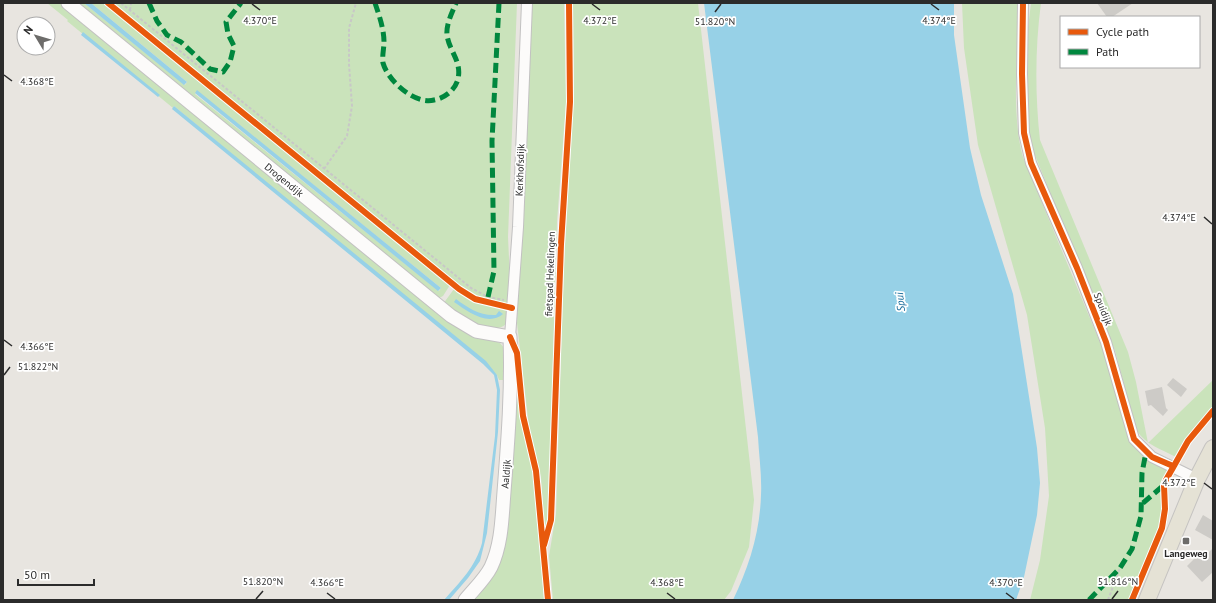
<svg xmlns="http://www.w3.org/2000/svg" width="1216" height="603" font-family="'PT Sans',sans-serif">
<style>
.green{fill:#cae3bb;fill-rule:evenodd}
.water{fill:#97d1e7}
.building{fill:#cdcbc7}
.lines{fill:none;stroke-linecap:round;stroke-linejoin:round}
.minor-casing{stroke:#c2c1c1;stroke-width:12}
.tertiary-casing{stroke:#c2c1c1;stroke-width:15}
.primary-casing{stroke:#c5c3c1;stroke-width:18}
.path{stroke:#c8c7c7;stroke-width:2;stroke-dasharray:3 2;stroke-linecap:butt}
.minor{stroke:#fcfbfa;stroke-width:10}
.tertiary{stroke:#fcfbfa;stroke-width:13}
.primary{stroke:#e5e2d5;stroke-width:16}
.quiet{stroke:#00873e;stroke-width:5;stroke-dasharray:10 5;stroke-linecap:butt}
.cycleway-casing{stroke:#fff;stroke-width:8}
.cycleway{stroke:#e8590c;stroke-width:6}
.ticks{fill:none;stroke:#2b2b2b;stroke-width:1.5}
.poi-dot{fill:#6d6c6a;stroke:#fff;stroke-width:1.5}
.labels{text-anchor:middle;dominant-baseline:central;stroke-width:3.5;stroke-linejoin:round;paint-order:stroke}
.street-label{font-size:10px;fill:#2b2b2b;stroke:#fff}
.poi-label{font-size:10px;font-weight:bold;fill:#2b2b2b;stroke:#fff}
.water-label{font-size:11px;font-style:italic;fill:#126797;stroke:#fff}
.ticks-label{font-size:10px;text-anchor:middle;fill:#2b2b2b;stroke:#fff;stroke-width:3.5;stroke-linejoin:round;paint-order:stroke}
</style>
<rect width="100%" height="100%" fill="#e8e5e0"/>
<path class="green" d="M 47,3 L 61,3 L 438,311 L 471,332 L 500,343 L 504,348 L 507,380 L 499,380 L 497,375 L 174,106 L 173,108 L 67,21 L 68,20 Z
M 75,3 L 84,3 L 185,85 L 187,82 L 91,3 L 104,3 L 450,285 L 443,296 L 437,299 ZM 197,91 L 441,288 L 439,291 L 195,94 Z
M 112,3 L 517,3 L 508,237 L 511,301 L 509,304 L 478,297 L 460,287 Z
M 530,3 L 564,3 L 566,102 L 557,222 L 548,524 L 545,533 L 541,478 L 529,427 L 517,323 Z
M 573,3 L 698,3 L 754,500 L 749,547 L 731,591 L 724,600 L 553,600 L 549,556 L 556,514 L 564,264 L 574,94 Z
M 962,3 L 1021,3 C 1017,47 1011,115 1023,157 L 1104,352 L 1132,444 L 1151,462 L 1168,471 L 1161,485 L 1161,523 L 1130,600 L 1030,600 L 1040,560 L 1049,496 L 1045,428 L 1027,315 L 978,145 L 964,48 Z
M 1031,3 L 1041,3 C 1035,48 1035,95 1040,140 L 1128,352 L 1136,382 L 1148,443 L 1213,380 L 1213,408 L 1188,438 L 1176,457 C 1161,449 1146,445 1137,431 L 1115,351 L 1034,153 C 1021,107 1025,50 1031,3 Z
M 454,289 L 471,299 L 506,310 L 509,312 L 506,324 C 491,338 457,313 443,304 Z
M 516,365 L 522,423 L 534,475 L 544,600 L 471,600 L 495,572 Z"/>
<path class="water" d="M 84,3 L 91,3 L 187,82 L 184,85 Z
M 704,3 L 954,3 L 954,35 L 970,148 L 981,195 L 1013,294 L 1037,448 L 1040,483 L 1037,515 L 1024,577 L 1016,600 L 733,600 C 749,567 760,532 761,495 C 762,476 759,456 758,437 Z
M 83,32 L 160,95 L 158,97 L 81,35 Z
M 197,90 L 441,288 L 438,291 L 195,93 Z
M 174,106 L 486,361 L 497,375 L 500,390 L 498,432 L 487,533 L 480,561 L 468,578 L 449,600 L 444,600 C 460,582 476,566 482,543 L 495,436 L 497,390 L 494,375 L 483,364 L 172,109 Z
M 456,299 C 468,308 480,316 496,315 L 499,311 L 503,314 C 488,327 467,311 454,302 Z"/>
<path class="building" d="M 1097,3 L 1133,3 L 1112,17 L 1107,17 Z
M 1173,378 L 1187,389 L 1181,397 L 1167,385 Z
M 1162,387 L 1166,408 L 1168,410 L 1163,416 L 1151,405 L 1148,406 L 1145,391 Z
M 1203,515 L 1213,521 L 1213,540 L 1195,530 Z
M 1213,548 L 1213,572 L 1202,582 L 1187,566 L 1197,556 L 1201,560 Z"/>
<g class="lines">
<g class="minor-casing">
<path id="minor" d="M 1023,3 L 1022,74 L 1024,133 L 1031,163 L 1077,268 L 1106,342 L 1134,439 L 1152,457 L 1197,479
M 510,337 L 518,227 L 527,3"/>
</g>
<g class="tertiary-casing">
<path id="tertiary" d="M 68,3 L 451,316 L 476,331 L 510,337 C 512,389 508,440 504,492 C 502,516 502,544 491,567 C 485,579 474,589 465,600"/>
</g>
<g class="primary-casing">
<path id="primary" d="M 1147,600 L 1197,479 L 1213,448"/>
</g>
<path class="path" d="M 121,3 L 471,288 L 488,297 L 504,300
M 130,10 L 131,3
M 324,169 L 347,136 L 352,106 L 349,64 L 349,28 L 356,3
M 1108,600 L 1120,568"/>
<use href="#minor" class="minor"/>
<use href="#tertiary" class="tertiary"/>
<use href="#primary" class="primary"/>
<path class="quiet" d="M 149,3 L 157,21 L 167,35 L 181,42 L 210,69 L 223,72 L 230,62 L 234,46 L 228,34 L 226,22 L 241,3
M 375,3 C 379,15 384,29 384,42 C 384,48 382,56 383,63 C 388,81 415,105 434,100 C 445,98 455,90 458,79 C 462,61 449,51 447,35 C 446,24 452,13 456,3
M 488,297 L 494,271 L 492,141 L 499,3
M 1143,503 L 1164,485
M 1089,600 L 1120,568 L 1132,549 L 1141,516 L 1142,473 L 1146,452"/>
<g class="cycleway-casing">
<path id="cycleway" d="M 108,3 L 459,289 L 475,299 L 512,308
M 1023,3 L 1022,74 L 1024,133 L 1031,163 L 1077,268 L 1106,342 L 1134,439 L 1152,457 L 1173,466
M 510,337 L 517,353 L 523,416 L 536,471 L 548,600
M 544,545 L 551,520 L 561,244 L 570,102 L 569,3
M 1132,600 L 1162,528 L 1165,509 L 1164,485 L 1166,480 L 1188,441 L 1213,411"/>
</g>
<use href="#cycleway" class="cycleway"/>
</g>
<path class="ticks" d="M 252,4 L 260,10M 592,4 L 600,10M 931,4 L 939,10M 715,12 L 721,4M 4,75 L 12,81M 1204,217 L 1212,224M 4,340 L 12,346M 4,375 L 10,367M 1204,483 L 1212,489M 327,593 L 335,599M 667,593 L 675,599M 1006,593 L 1014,599M 256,599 L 263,591M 1112,599 L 1118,591"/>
<rect class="poi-dot" x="1182" y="537" width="8" height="8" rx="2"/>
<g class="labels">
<g class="street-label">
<text transform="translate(520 170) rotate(-88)">Kerkhofsdijk</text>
<text transform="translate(284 180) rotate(39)">Drogendijk</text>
<text transform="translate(550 274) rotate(-88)">fietspad Hekelingen</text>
<text transform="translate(1103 309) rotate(69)">Spuidijk</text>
<text transform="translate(506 474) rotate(-85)">Aaldijk</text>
</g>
<g class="poi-label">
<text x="1186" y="553">Langeweg</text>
</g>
<g class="water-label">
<text transform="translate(900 302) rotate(-96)">Spui</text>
</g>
</g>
<g class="ticks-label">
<text x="260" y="24">4.370°E</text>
<text x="600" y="24">4.372°E</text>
<text x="939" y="24">4.374°E</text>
<text x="715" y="25">51.820°N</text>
<text x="37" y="85">4.368°E</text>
<text x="1179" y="221">4.374°E</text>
<text x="37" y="350">4.366°E</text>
<text x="38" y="370">51.822°N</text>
<text x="1179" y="486">4.372°E</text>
<text x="263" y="585">51.820°N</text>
<text x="1118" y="585">51.816°N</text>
<text x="327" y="586">4.366°E</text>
<text x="667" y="586">4.368°E</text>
<text x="1006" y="586">4.370°E</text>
</g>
<rect width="1216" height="603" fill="none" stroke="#2b2b2b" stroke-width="8"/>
<rect x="1060" y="16" width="140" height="52" fill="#ffffff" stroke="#aaaaaa"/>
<rect x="1068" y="29" width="20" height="6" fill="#e8590c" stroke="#aaaaaa"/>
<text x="1096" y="36" font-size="12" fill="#2b2b2b">Cycle path</text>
<rect x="1068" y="49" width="20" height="6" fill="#00873e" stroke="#aaaaaa"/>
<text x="1096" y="56" font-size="12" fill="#2b2b2b">Path</text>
<g transform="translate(36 36) rotate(308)"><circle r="19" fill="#ffffff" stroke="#aaaaaa"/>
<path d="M0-3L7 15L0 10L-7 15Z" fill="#6d6c6a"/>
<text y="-6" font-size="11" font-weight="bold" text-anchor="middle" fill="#2b2b2b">N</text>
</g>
<path d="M18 579v6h76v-6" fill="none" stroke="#2b2b2b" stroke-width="2"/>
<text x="24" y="579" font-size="12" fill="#2b2b2b" stroke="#ffffff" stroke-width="3" paint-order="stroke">50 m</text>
</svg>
